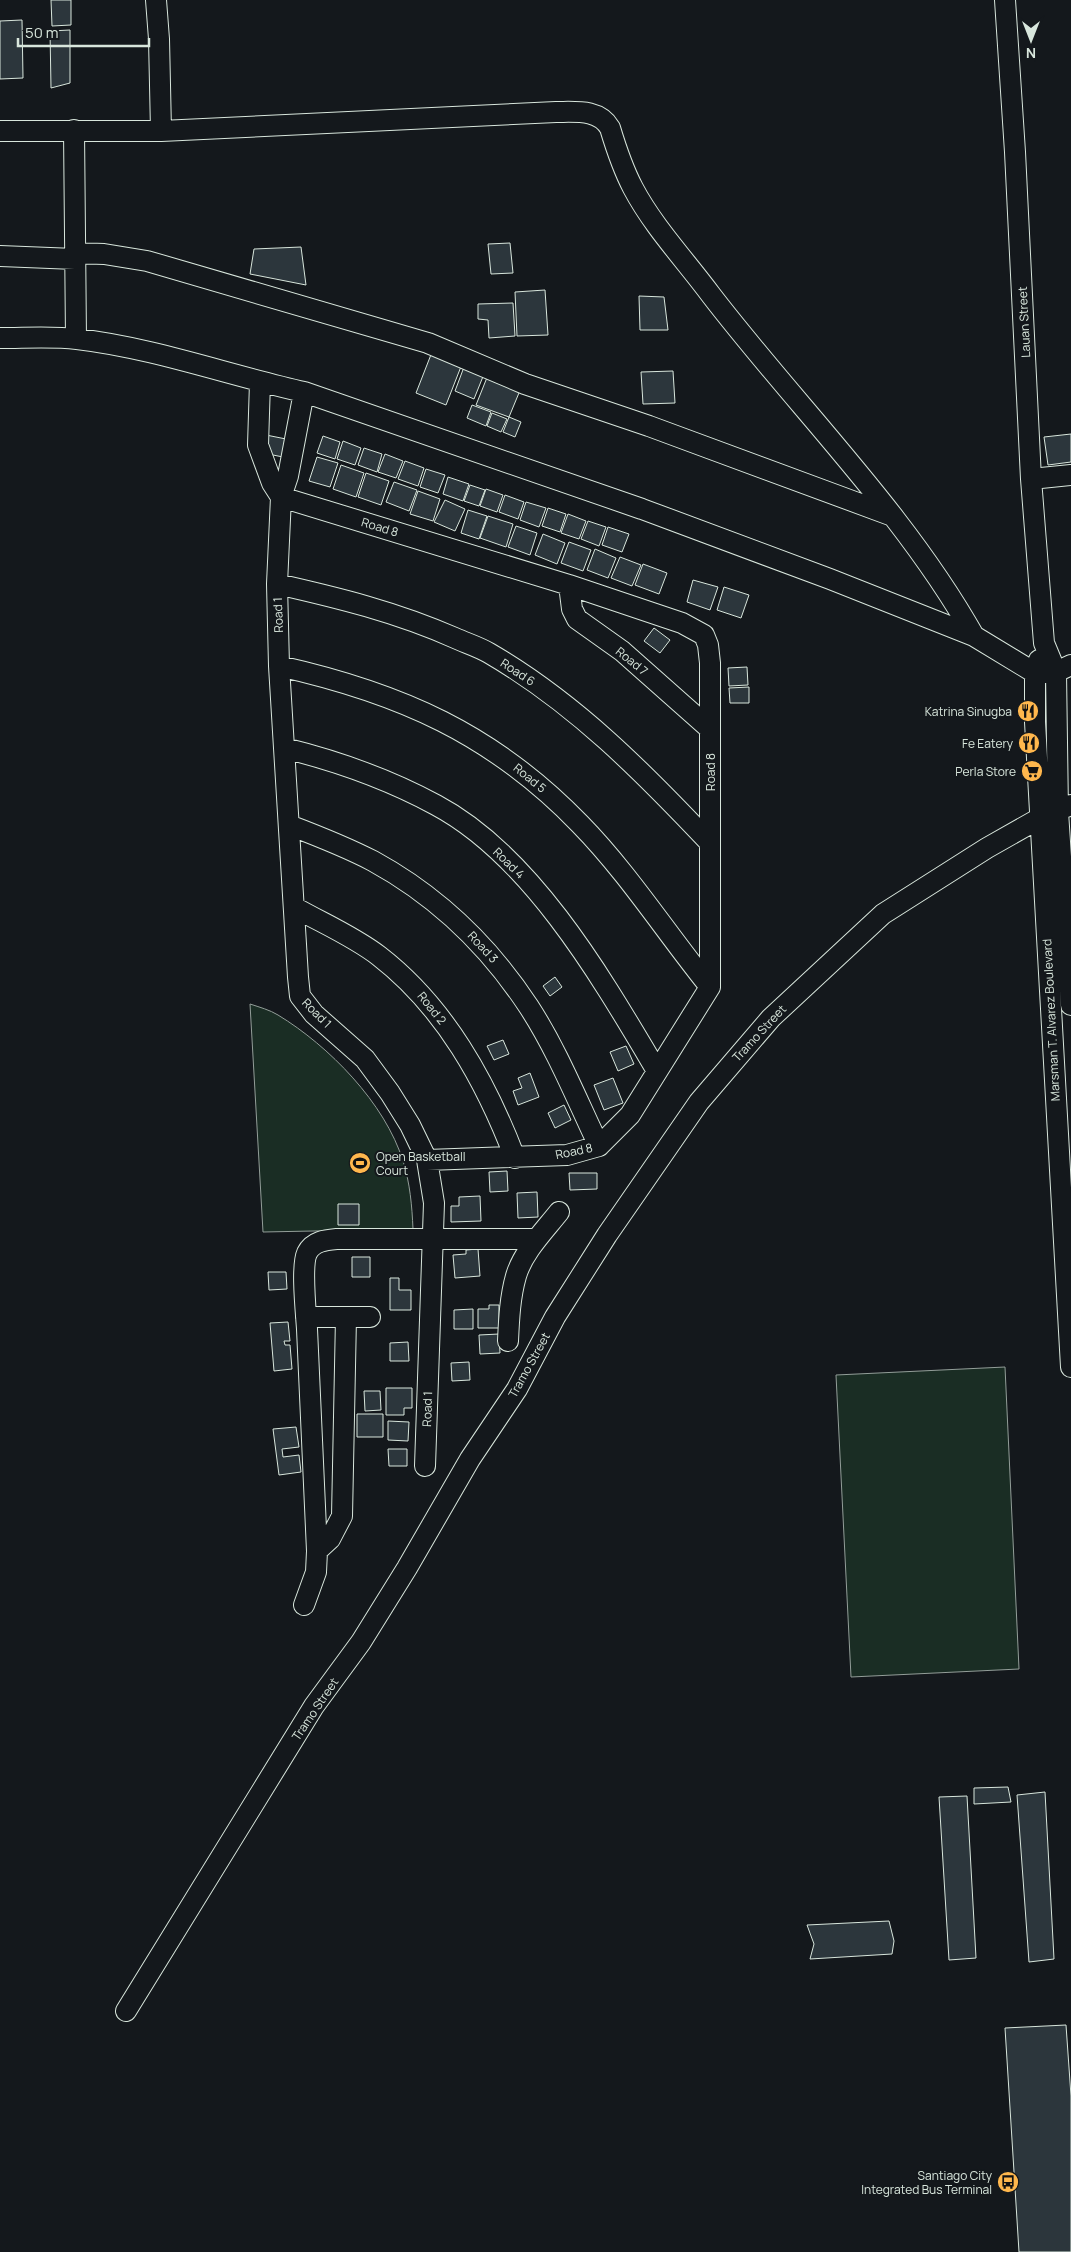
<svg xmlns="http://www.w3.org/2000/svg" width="1071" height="2252" font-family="Manrope,sans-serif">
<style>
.green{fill:#1a2d24;stroke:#939e99}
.building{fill:#2c363c;stroke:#d8e6dc}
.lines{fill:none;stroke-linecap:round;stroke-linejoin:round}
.minor-casing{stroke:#d8e6dc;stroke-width:22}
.minor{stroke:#14181c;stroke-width:20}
.labels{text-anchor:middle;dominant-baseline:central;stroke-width:4;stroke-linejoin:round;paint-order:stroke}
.street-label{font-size:12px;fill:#d8e6dc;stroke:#14181c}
.poi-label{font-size:12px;fill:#d8e6dc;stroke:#14181c;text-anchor:end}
</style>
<rect width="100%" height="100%" fill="#14181c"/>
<path class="green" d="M 250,1004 C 259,1007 270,1010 278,1015 C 329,1046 385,1103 403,1161 C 410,1183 412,1206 413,1229 L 263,1232 Z
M 1005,1367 L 1019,1669 L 851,1677 L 836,1375 Z"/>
<path class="building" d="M 51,0 L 71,0 L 71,25 L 52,26 Z
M 22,20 L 23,78 L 0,79 L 0,21 Z
M 70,30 L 70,83 L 51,88 L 50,31 Z
M 510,243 L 513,273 L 491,274 L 488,244 Z
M 301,247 L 306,285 L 250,274 L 254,249 Z
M 545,290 L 548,335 L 517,336 L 515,292 Z
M 639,296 L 664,297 L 668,330 L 640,330 Z
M 513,303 L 515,336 L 489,338 L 488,320 L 478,319 L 478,304 Z
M 432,352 L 462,364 L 446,405 L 416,393 Z
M 464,367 L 484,374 L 474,399 L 455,391 Z
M 673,371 L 675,403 L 643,404 L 641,372 Z
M 488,375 L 521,388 L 509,417 L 476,405 Z
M 472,405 L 491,412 L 486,426 L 467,418 Z
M 492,413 L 507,419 L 501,432 L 487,426 Z
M 509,417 L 521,422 L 515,437 L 503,432 Z
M 1071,434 L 1071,462 L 1048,465 L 1044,437 Z
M 266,435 L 286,439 L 283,457 L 263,453 Z
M 323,436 L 340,442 L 335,459 L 317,453 Z
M 343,441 L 361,448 L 355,465 L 337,459 Z
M 364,448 L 382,454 L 377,472 L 358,465 Z
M 385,454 L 403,461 L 396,478 L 378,472 Z
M 317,457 L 338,463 L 330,487 L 309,481 Z
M 405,461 L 424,468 L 418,486 L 398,479 Z
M 341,465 L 364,473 L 356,497 L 333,489 Z
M 426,469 L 445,475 L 438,493 L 420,487 Z
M 366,473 L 389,481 L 381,505 L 358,497 Z
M 448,477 L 469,484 L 463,501 L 443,494 Z
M 394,482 L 417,490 L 409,511 L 386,502 Z
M 470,485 L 485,490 L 479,506 L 464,501 Z
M 486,489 L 503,495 L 497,512 L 480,506 Z
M 418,491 L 440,499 L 433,521 L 410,514 Z
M 505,495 L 524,502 L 518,519 L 499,512 Z
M 445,500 L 465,509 L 455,531 L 434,522 Z
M 526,502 L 546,508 L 539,527 L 520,520 Z
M 548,508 L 566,514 L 560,532 L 542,526 Z
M 468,510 L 487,516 L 479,539 L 461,533 Z
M 568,514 L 586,521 L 579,539 L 561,533 Z
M 488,516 L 513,524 L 506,547 L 480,538 Z
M 588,521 L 606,527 L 599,546 L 581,539 Z
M 516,526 L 537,533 L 530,555 L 508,547 Z
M 608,527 L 629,534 L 622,552 L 602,545 Z
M 543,534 L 565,543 L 557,564 L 535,555 Z
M 569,542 L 591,550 L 583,571 L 561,563 Z
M 595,549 L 616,558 L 608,578 L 587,570 Z
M 620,557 L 641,565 L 632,586 L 611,578 Z
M 643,564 L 667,573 L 659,594 L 635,585 Z
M 693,580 L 718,587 L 710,610 L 687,602 Z
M 724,587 L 749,595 L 741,618 L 717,610 Z
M 654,628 L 670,640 L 660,653 L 644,641 Z
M 747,667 L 748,685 L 729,686 L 728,668 Z
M 749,687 L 749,703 L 730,703 L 729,688 Z
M 555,977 L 562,987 L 550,996 L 543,986 Z
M 503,1040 L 509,1054 L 494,1060 L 487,1046 Z
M 626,1046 L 634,1064 L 618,1071 L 610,1052 Z
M 530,1073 L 539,1097 L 518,1105 L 513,1091 L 522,1088 L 518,1078 Z
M 613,1078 L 623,1103 L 604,1110 L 594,1085 Z
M 564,1105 L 571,1120 L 555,1128 L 548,1113 Z
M 507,1171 L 508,1191 L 490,1192 L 489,1172 Z
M 569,1173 L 597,1173 L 597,1189 L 570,1190 Z
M 537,1192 L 538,1217 L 518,1218 L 517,1193 Z
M 480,1196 L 481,1221 L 451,1222 L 451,1206 L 459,1206 L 459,1197 Z
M 338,1204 L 359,1204 L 359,1225 L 338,1225 Z
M 478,1249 L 480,1276 L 455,1278 L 453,1255 L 466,1254 L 466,1250 Z
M 352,1257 L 370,1257 L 370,1277 L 352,1277 Z
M 268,1272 L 286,1272 L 287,1289 L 269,1290 Z
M 390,1278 L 399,1278 L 399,1290 L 411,1290 L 411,1310 L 390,1310 Z
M 489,1305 L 499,1305 L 499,1328 L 478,1328 L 478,1309 L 489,1309 Z
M 473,1309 L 473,1329 L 454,1329 L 454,1310 Z
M 288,1322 L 290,1341 L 284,1341 L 285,1345 L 290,1345 L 292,1369 L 274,1371 L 270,1323 Z
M 499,1334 L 500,1353 L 480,1354 L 479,1335 Z
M 408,1342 L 409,1361 L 390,1361 L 390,1343 Z
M 469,1362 L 470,1380 L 452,1381 L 451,1363 Z
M 386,1388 L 412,1388 L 412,1408 L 404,1408 L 404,1415 L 386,1415 Z
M 364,1391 L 380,1391 L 381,1410 L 365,1411 Z
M 357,1414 L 383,1414 L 383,1437 L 357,1437 Z
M 388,1421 L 409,1422 L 408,1441 L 388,1440 Z
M 296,1427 L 299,1447 L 282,1449 L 283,1457 L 299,1455 L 301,1472 L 279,1475 L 273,1429 Z
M 388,1449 L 407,1449 L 407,1466 L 389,1466 Z
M 1008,1787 L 1011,1802 L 974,1804 L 974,1788 Z
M 1045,1792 L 1054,1959 L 1029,1962 L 1017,1795 Z
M 967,1796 L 976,1958 L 949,1960 L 939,1797 Z
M 889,1921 L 894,1941 L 892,1954 L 810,1959 L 814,1944 L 807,1925 Z
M 1066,2025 L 1071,2096 L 1071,2252 L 1019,2252 L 1005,2028 Z"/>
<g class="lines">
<g class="minor-casing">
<path id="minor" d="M 156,0 L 159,39 L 161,131
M 1005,0 L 1015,152 L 1031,479 L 1044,643 L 1056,672 L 1058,812 L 1071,1005
M 74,130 L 76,339
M 0,131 L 161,131 L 556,112 C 576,112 599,109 610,128 C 616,148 623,169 633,188 C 653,226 685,260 711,295 C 797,407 905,513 974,636
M 75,253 L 104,254 L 147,261 L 428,343 L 525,384 L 649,426 L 890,515
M 0,256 L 75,259
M 0,338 C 25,338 52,336 77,339 C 154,348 228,375 304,392 L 642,509 L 830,579 L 974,636 L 1035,673
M 260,382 L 258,445 L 272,483 L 281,497
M 304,392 L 288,476 L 281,497 L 277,584 L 279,666 L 298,977 L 300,996 L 314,1014 L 365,1059 L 390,1093 L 410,1125 L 427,1160 L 434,1203 L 425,1466
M 1031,479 L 1071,475
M 281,497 L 569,585 L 682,623 L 704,635 L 708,645 L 710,663 L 710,987 L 630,1115 L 599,1146 L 567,1155 L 427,1160
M 277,584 C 339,598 396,612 455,638 C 466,643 479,647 489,653 C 575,703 643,772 710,843
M 569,585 L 572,609 L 577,619 L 622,651 L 710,729
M 1039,660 L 1035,673 L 1035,722 L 1071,1367
M 279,666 C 400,693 493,734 580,824 C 628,873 667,934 710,987
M 1042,673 L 1056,672 L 1071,665
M 284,748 C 337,761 388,779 436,805 C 532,856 603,980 657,1071
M 289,825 C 318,836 346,847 373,861 C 437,896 489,946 529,1007 C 557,1050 577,1100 599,1146
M 294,907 C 322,923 353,936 379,956 C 445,1007 486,1082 515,1158
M 306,1317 L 370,1317
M 508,1341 C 509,1319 510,1297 516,1276 C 523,1252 544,1231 559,1212
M 317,1551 L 330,1539 L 342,1516 L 346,1317
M 304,1605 L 316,1572 L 317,1551 C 314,1477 310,1403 307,1329 C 306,1313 301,1266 307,1253 C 313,1241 326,1240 337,1239 L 537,1239
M 126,2011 L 314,1706 L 361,1642 L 407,1568 L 470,1459 L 517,1389 L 555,1317 L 607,1235 L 699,1102 L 771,1018 L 883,914 L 987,848 L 1040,818 L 1071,805"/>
</g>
<use href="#minor" class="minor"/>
</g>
<defs>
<g id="restaurant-disc" transform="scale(1.125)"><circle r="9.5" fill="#ffb74d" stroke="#14181c"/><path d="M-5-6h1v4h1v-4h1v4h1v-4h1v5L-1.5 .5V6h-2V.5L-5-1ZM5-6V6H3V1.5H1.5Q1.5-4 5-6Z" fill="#111"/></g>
<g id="supermarket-disc" transform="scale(1.125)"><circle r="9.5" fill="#ffb74d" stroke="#14181c"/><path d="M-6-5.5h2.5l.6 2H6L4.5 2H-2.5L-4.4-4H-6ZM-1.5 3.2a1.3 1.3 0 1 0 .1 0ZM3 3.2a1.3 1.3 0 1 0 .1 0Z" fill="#111"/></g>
<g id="stadium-disc" transform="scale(1.125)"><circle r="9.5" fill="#ffb74d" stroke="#14181c"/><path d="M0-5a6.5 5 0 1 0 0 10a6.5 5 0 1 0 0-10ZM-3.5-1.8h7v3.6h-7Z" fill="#111"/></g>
<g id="bus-disc" transform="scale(1.125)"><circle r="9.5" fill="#ffb74d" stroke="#14181c"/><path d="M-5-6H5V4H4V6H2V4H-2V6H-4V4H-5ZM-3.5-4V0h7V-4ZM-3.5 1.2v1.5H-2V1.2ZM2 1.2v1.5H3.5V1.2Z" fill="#111"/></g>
</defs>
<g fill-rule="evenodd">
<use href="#restaurant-disc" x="1028" y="711"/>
<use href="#restaurant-disc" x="1029" y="743"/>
<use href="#supermarket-disc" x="1032" y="771"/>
<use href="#stadium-disc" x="360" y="1163"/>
<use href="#bus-disc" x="1008" y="2182"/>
</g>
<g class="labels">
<g class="street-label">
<text transform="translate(1024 322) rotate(-93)">Lauan Street</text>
<text transform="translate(380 527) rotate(17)">Road 8</text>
<text transform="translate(278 615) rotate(-92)">Road 1</text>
<text transform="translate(632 661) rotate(39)">Road 7</text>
<text transform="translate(518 672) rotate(33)">Road 6</text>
<text transform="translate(710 772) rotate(-90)">Road 8</text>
<text transform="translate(530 778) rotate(39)">Road 5</text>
<text transform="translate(509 863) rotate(44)">Road 4</text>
<text transform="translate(483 947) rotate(47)">Road 3</text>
<text transform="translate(432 1008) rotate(51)">Road 2</text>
<text transform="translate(317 1013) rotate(45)">Road 1</text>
<text transform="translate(1051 1020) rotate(-93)">Marsman T. Alvarez Boulevard</text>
<text transform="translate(759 1033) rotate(-47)">Tramo Street</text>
<text transform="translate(574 1151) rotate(-12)">Road 8</text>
<text transform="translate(529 1365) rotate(-61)">Tramo Street</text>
<text transform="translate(427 1409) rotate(-88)">Road 1</text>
<text transform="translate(315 1709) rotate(-56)">Tramo Street</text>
</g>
<g class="poi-label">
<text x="1012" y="711">Katrina Sinugba</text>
<text x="1013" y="743">Fe Eatery</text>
<text x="1016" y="771">Perla Store</text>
<text x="376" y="1156" text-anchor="start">Open Basketball<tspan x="376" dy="14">Court</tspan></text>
<text x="992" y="2175">Santiago City<tspan x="992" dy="14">Integrated Bus Terminal</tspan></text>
</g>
</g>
<g transform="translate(1031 40) rotate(180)" stroke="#14181c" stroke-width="4" paint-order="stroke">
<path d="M0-4L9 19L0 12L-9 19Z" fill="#d8e6dc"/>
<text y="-8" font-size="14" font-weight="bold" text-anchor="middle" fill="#d8e6dc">N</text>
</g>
<path d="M18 38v8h131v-8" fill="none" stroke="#d8e6dc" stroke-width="2.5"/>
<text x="25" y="38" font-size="15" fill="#d8e6dc" stroke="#14181c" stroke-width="4" paint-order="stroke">50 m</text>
</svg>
